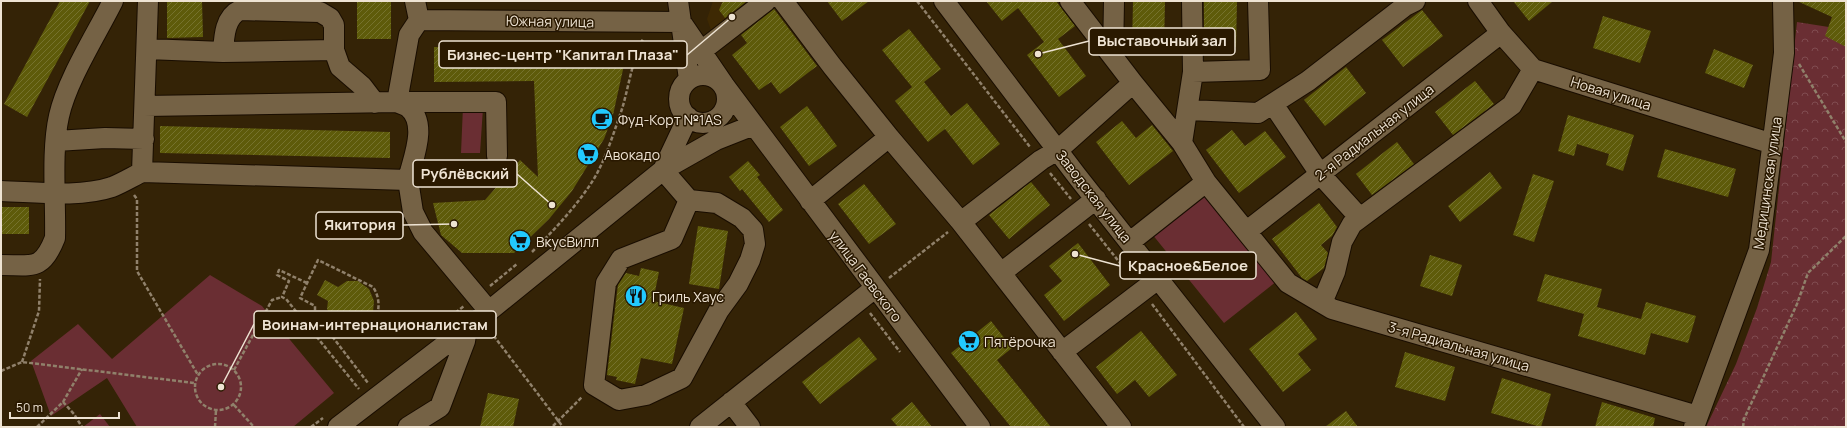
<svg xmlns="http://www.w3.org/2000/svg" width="1847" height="428" font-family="Manrope,sans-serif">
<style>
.built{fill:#3e2903}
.forest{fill:url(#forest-crowns)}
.green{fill:#6a2e33}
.building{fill:url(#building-hatch)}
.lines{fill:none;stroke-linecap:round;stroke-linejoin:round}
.minor-casing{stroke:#190d00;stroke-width:22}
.path{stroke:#90816b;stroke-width:2.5;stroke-dasharray:4 2;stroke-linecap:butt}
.minor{stroke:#756245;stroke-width:20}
.labels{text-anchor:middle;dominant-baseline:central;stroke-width:3;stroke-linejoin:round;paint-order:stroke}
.street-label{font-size:14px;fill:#eee3d3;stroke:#2a1900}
.poi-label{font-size:14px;fill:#eee3d3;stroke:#2a1900;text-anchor:start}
.leader{fill:none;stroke:#eee3d3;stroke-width:1.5}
.callout-dot{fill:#eee3d3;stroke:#2a1900;stroke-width:1.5}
.callout{fill:#2a1900;stroke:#eee3d3;stroke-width:1.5}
.callout-label{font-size:15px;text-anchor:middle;font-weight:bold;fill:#eee3d3}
</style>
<defs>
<pattern id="forest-crowns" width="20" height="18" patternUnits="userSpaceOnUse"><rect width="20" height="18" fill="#6a2e33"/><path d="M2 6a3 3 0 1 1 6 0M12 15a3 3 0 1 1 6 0" fill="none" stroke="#804c50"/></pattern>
<pattern id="building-hatch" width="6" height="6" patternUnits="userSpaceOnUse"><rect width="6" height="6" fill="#5e5b0a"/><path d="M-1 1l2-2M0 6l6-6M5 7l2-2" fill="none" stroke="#75722d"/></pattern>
</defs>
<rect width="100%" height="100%" fill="#342306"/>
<path class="built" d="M 713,1 L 780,1 L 717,47 L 707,19 Z"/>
<path class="forest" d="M 1797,22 L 1835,28 L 1846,37 L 1846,427 L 1706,427 L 1736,364 L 1757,308 L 1771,262 Z"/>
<path class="green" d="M 463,106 L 483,108 L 480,153 L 461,153 Z
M 1205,191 L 1277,281 L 1224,323 L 1152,234 Z
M 210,275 L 262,306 L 334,393 L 293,427 L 137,427 L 107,378 L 51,416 L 31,361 L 78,324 L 112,359 Z
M 100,414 L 110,427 L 83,427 Z"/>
<path class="building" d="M 60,1 L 90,1 L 27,117 L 4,104 Z
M 167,1 L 202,1 L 203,37 L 167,38 Z
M 357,1 L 391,1 L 391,39 L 357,39 Z
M 723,1 L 747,1 L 725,18 L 719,10 Z
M 827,1 L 869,1 L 842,21 Z
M 986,1 L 1056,1 L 1075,26 L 1058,39 L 1086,76 L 1059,97 L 1027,55 L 1044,42 L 1018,8 L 1002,21 Z
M 1133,1 L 1165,1 L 1164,48 L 1132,48 Z
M 1204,1 L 1237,1 L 1236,47 L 1204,46 Z
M 1513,1 L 1553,1 L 1529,21 Z
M 1797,1 L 1846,1 L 1846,47 L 1825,36 L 1832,17 Z
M 774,9 L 817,66 L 780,94 L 771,82 L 759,90 L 732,55 L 747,43 L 741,35 Z
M 1422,10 L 1443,36 L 1403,67 L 1382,40 Z
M 1603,16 L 1651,31 L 1640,63 L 1593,48 Z
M 909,29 L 941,69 L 924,82 L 951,116 L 967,103 L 1000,144 L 973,165 L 945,129 L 928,142 L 895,101 L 912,87 L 882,50 Z
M 540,46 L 603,49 L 606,57 L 613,63 L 624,65 L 613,115 L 604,139 L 572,191 L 549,219 L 514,253 L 462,253 L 441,235 L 433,203 L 485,200 L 520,160 L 538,177 L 534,81 L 434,82 L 434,47 Z
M 1714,49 L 1753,65 L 1744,88 L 1705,73 Z
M 1346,67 L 1366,93 L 1325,126 L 1304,100 Z
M 1475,81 L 1494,104 L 1453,135 L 1435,112 Z
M 807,106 L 837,146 L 809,166 L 780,127 Z
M 1568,115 L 1634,135 L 1623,171 L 1606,165 L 1609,154 L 1577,144 L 1574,156 L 1558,151 Z
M 1122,121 L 1136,138 L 1152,125 L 1173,151 L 1129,185 L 1096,142 Z
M 160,126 L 390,132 L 390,158 L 160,153 Z
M 1232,130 L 1245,146 L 1265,131 L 1286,157 L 1239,193 L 1206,150 Z
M 1397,142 L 1414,164 L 1372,195 L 1356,174 Z
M 1665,149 L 1736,169 L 1728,197 L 1657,177 Z
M 748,161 L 760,175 L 757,177 L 783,210 L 769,222 L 742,189 L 740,191 L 729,177 Z
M 1490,172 L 1502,188 L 1460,222 L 1448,206 Z
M 1533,174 L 1554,181 L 1534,242 L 1513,235 Z
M 1031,182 L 1050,205 L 1009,239 L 989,215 Z
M 864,184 L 896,224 L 869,244 L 838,204 Z
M 1319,203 L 1337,227 L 1332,236 L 1321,245 L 1328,253 L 1324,268 L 1307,281 L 1302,278 L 1272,239 Z
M 1,207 L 29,207 L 29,234 L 1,234 Z
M 698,226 L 728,231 L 719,289 L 689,284 Z
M 1078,243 L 1110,285 L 1064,321 L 1044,295 L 1062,281 L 1049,266 Z
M 1430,255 L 1462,265 L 1452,296 L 1420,286 Z
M 641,268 L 659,272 L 653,301 L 684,308 L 672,364 L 641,358 L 635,384 L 616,380 L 617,377 L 607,375 L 618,285 L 626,273 L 639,276 Z
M 1545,274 L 1602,289 L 1597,307 L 1641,319 L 1646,302 L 1696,316 L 1688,343 L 1651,333 L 1645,355 L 1578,336 L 1584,314 L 1537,301 Z
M 325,280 L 338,287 L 347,281 L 358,281 L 369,289 L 374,301 L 373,312 L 368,321 L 359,328 L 349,329 L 339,326 L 332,318 L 327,309 L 328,301 L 317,295 Z
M 1296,312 L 1317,339 L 1298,354 L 1311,370 L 1283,392 L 1249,349 Z
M 991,321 L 1012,348 L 997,360 L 1051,427 L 1011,427 L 951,353 Z
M 1141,331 L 1177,375 L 1149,397 L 1135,380 L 1117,394 L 1096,367 Z
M 859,337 L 877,359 L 820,404 L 802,382 Z
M 1405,352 L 1455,367 L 1445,401 L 1395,387 Z
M 1502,378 L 1551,394 L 1541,427 L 1491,413 Z
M 488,393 L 519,399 L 513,427 L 480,427 Z
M 912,402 L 932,427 L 898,427 L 891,419 Z
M 1602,402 L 1655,418 L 1653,427 L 1595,427 Z
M 1346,411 L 1358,427 L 1325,427 Z"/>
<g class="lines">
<g class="minor-casing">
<path id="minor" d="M 415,1 L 419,20 L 409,35 L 397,102 L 496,102 L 497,156
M 678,1 L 689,79
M 783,1 L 832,66 L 889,137
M 944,1 L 1077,176 L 1275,427
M 1070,1 L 1133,83 L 1182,143
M 1192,1 L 1193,72 L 1182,143 L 1206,182 L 1288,283 L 1332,309 L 1698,416
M 1478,1 L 1501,33 L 1533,69 L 1773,144
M 419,20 L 681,22
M 681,22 L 724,85 L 980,427
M 147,49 L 223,52 C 224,36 225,17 240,10 L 320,12 L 330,18 L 334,25 L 334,50 L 340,67 L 362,86 L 375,103
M 223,52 L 334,50
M 700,52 L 766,1
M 1113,57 L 1114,1
M 1193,72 L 1260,70 L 1258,1
M679 99a24 24 0 1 1 48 0a24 24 0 1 1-48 0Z
M 1273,104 L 1320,174 L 1360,218
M 145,106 L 397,102 C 400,104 405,105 408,107 C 429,124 412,160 408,180
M 1188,110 L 1258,113 L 1308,81 L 1405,6 L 1415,1
M 56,141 L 105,138 L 144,139
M 663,170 L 689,200 L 672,239 L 621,259 L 606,283 L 594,385 L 619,400 L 646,395 L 682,378 L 719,310 L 738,284 L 750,260 L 755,244 L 753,230 L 742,218 L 717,203 L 689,200
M 663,170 L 688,117
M 142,172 L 148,1
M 1,191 C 35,192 79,198 112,187 C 122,183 132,177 142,172 L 408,180 L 413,212 L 423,232 L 489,311
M 810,201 L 889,137 L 961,222 L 1121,427
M 961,222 L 1041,160 L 1058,150 L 1133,83
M 1247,231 L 1501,33
M 1130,242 L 1206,182
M 1,265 C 33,265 42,271 55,238 C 56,201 51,151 59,116 C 67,80 96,35 113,1
M 1001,273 L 1096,199
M 1322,303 L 1335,272 L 1342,242 L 1352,224 L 1512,105 L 1533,69
M 1062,352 L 1158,279
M 731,402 L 750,427
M 338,427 L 489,311 L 663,170 L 716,140 L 754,125
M 408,427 L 440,407 L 465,341 L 467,328
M 700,427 L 875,288
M 1694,427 L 1759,250 L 1784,53 L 1783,1"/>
</g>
<path class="path" d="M 917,1 L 1030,147
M 635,61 C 646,62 665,66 667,51
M 1799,64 L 1846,142
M 1050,173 L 1071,199
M 134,195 L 137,199 L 137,271 L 198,375
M 1089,224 L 1132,278
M 532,252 C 555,229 578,205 595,177 C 606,158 615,129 622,109 C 629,86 632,60 643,39
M 889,278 L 948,232
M 307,283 L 279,270 L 277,275 L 289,281 L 282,297 L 286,299 L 359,389
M 490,286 L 517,264
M 1152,304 L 1244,427
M 870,313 L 900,352
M 446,320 L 464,306
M 490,331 L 563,427
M 333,337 C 342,334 353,338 360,335 C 378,326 384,303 373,287 L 318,260 L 300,298 L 315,306 L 315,314 L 368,383
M 22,362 L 39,311 L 40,279
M195 387a23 23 0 1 1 46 0a23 23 0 1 1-46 0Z
M 234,370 L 272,300 L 282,297
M 1,371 L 22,362 L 194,383
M 63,402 L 74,414 L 82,427
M 234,405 L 254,427
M 553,426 L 582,397
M 37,427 L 63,402 L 82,369
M 215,427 L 216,410
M 311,427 L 323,418
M 1743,427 L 1744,419 L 1797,304 L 1808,273 L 1846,236"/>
<use href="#minor" class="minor"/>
</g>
<defs>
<g id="cafe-disc" transform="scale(1.15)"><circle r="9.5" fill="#22c9fe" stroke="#2a1900"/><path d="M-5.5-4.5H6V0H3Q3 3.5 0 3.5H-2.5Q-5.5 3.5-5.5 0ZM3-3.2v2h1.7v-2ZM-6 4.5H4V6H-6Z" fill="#111"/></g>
<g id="supermarket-disc" transform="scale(1.15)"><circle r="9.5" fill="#22c9fe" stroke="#2a1900"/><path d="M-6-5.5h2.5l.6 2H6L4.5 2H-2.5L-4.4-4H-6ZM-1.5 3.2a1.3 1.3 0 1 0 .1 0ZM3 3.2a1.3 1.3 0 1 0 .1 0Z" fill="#111"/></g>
<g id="restaurant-disc" transform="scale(1.15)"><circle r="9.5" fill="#22c9fe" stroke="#2a1900"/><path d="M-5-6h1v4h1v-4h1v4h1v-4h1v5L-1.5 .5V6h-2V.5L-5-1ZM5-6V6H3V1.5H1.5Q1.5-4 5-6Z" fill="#111"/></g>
</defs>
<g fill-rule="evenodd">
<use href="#cafe-disc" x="602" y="119"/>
<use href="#supermarket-disc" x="588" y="154"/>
<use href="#supermarket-disc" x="520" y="241"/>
<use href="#restaurant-disc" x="636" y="296"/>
<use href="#supermarket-disc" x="969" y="341"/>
</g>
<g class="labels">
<g class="street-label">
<text transform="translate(550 21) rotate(1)">Южная улица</text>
<text transform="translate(1611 93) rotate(17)">Новая улица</text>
<text transform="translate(1374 132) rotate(-38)">2-я Радиальная улица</text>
<text transform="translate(1767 183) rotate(-82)">Медицинская улица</text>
<text transform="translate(1094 196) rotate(52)">Заводская улица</text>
<text transform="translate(866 276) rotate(53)">улица Гаевского</text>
<text transform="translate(1459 346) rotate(16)">3-я Радиальная улица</text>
</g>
<g class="poi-label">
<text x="618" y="119">Фуд-Корт №1AS</text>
<text x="604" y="154">Авокадо</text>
<text x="536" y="241">ВкусВилл</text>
<text x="652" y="296">Гриль Хаус</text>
<text x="984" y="341">Пятёрочка</text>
</g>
</g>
<path class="leader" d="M1038 54L1089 41M732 17L687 55M552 205L517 174M454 224L403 225M1075 254L1120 266M221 387L254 324"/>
<g class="callout-dot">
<circle cx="1038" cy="54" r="4"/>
<circle cx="732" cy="17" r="4"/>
<circle cx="552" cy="205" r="4"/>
<circle cx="454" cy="224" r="4"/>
<circle cx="1075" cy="254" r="4"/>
<circle cx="221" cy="387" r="4"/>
</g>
<g class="callout">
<rect x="1089" y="28" width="146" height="27" rx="4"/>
<rect x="439" y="41" width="248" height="27" rx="4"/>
<rect x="413" y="160" width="104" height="27" rx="4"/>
<rect x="316" y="212" width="87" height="27" rx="4"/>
<rect x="1120" y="252" width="136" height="27" rx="4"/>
<rect x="254" y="311" width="242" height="27" rx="4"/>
</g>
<g class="callout-label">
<text x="1162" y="46">Выставочный зал</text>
<text x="563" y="60">Бизнес-центр "Капитал Плаза"</text>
<text x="465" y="179">Рублёвский</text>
<text x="360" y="230">Якитория</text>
<text x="1188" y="271">Красное&amp;Белое</text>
<text x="375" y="330">Воинам-интернационалистам</text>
</g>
<rect width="1847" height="428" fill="none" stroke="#eee3d3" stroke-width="4"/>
<path d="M10 412v6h109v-6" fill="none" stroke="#eee3d3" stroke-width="2"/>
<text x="16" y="412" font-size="12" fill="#eee3d3" stroke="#2a1900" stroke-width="3" paint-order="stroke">50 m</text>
</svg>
